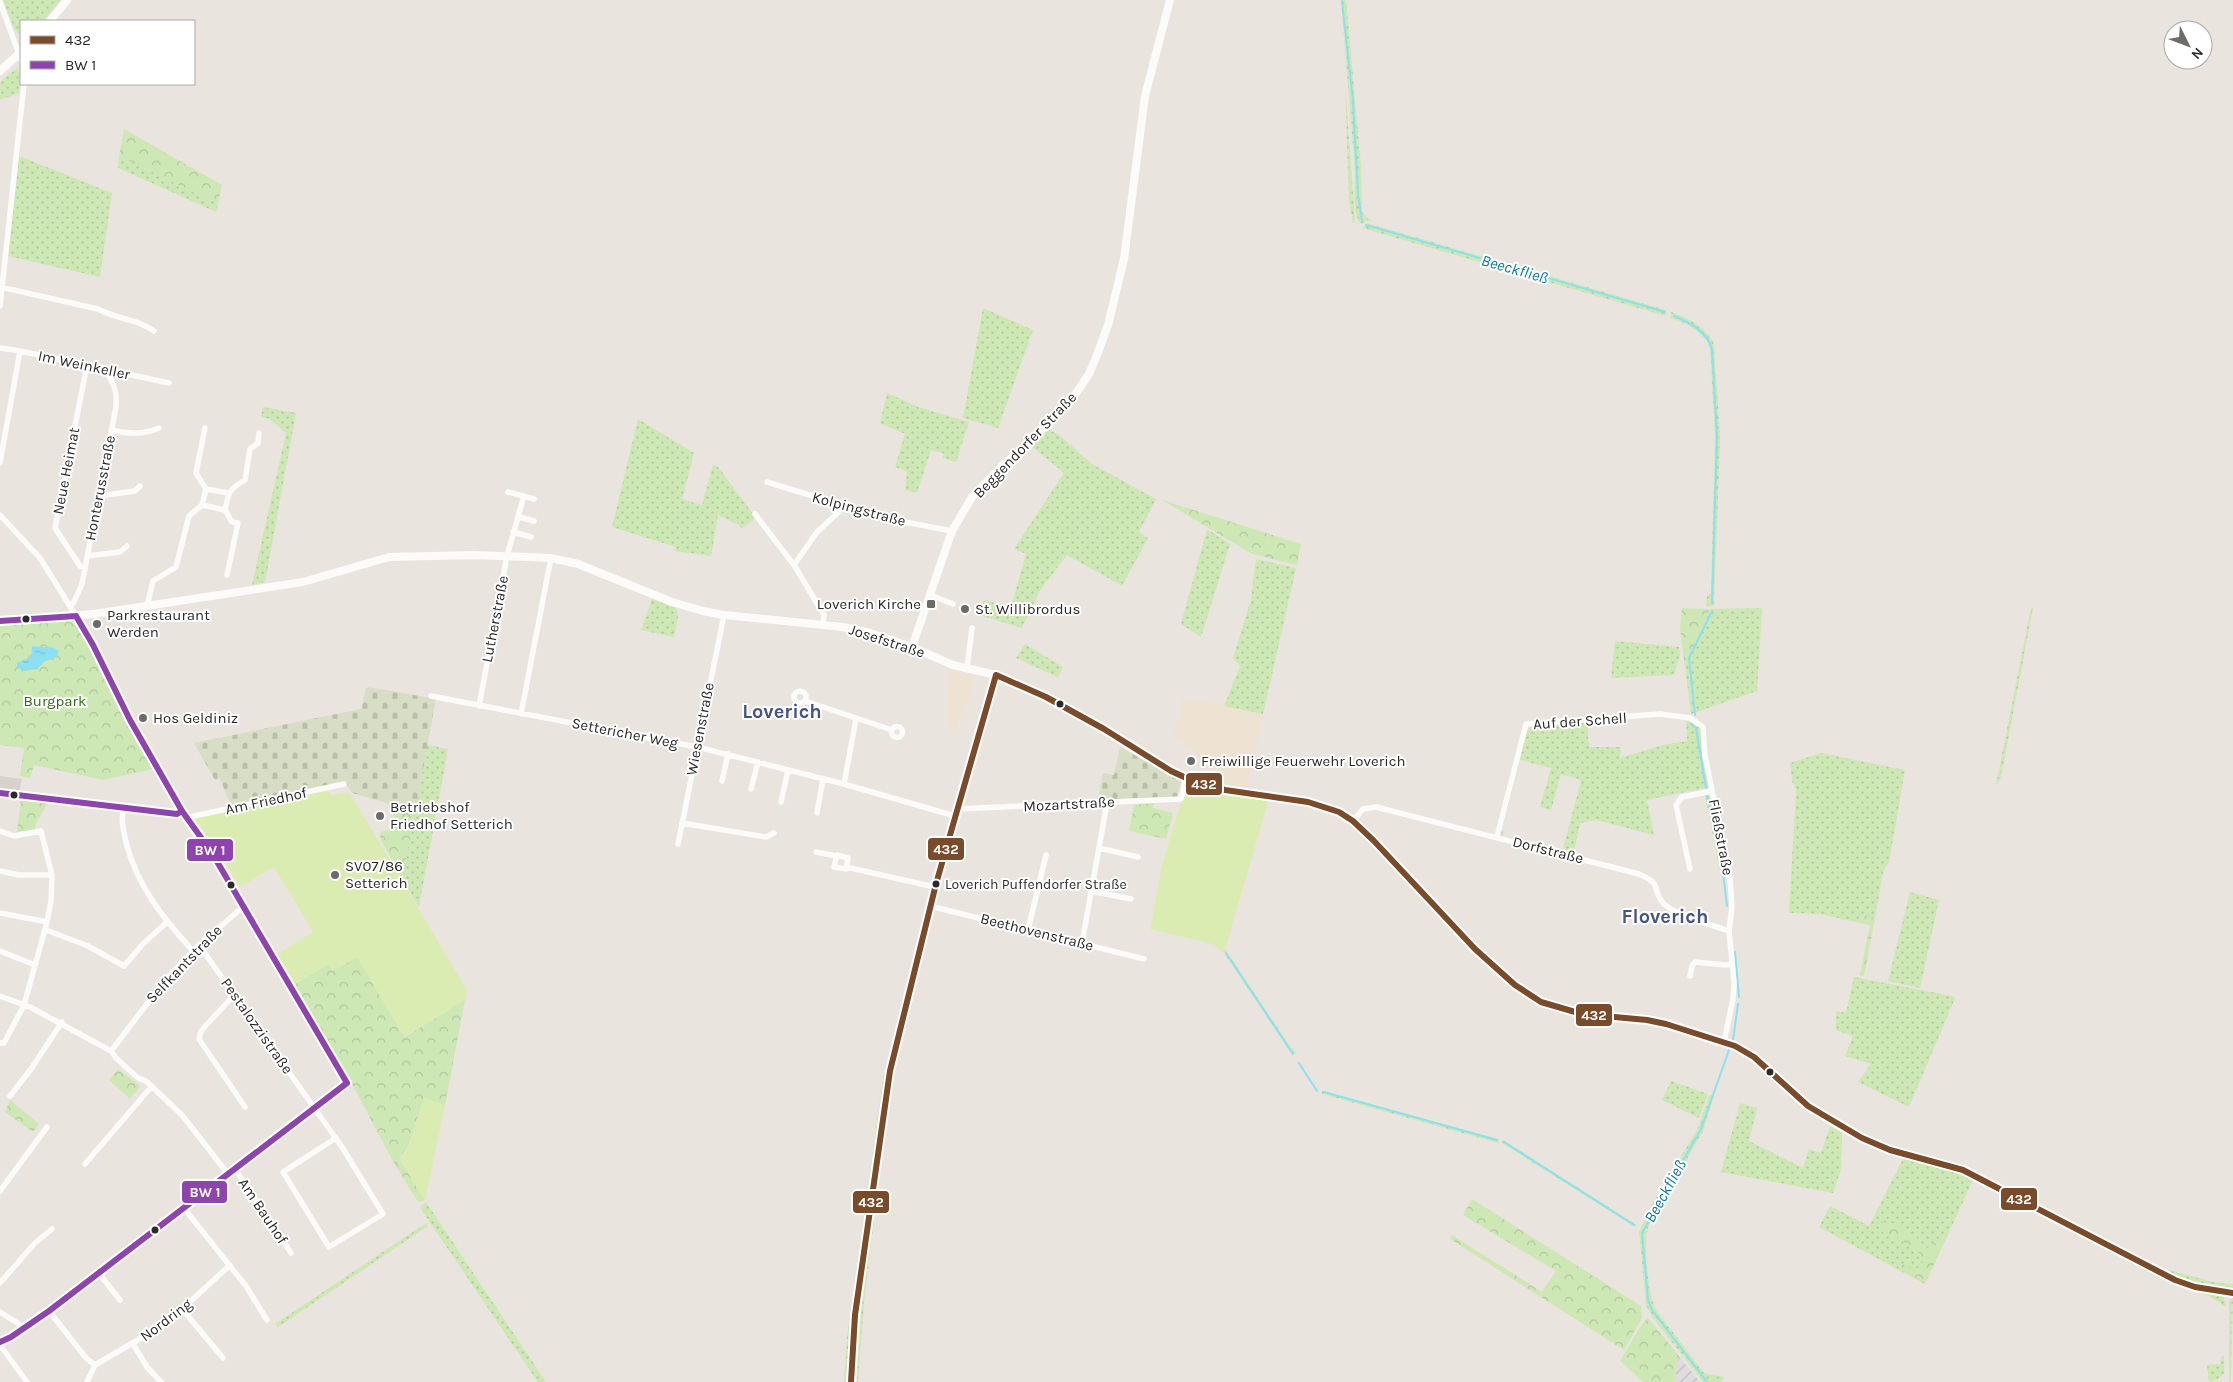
<svg xmlns="http://www.w3.org/2000/svg" width="2233" height="1382" font-family="Karla,sans-serif">
<style>
.industrial{fill:url(#industrial-furrows)}
.education{fill:#eee2d3}
.grass{fill:url(#grass-dots)}
.forest{fill:url(#forest-crowns)}
.cemetery{fill:url(#cemetery-stones)}
.pitch{fill:#dbecb2}
.plaza{fill:#d8d2ce}
.water{fill:url(#water-ripples)}
.lines{fill:none;stroke-linecap:round;stroke-linejoin:round}
.stream{stroke:#8ce0f2;stroke-width:2}
.street{stroke:#fcfbfa;stroke-width:5.5}
.secondary{stroke:#fcfbfa;stroke-width:8}
.bus-1-casing{stroke:#fff;stroke-width:10}
.bus-2-casing{stroke:#fff;stroke-width:10}
.bus-1{stroke:#7a4b2a;stroke-width:6}
.bus-2{stroke:#8e44ad;stroke-width:6}
.poi-dot{fill:#6d6b69;stroke:#fff;stroke-width:2}
.bus-dot{fill:#2a2a2a;stroke:#fff;stroke-width:2}
.labels{text-anchor:middle;dominant-baseline:central;stroke-width:4;stroke-linejoin:round;paint-order:stroke}
.bus-label{font-size:14px;fill:#2a2a2a;stroke:#fff;text-anchor:start}
.street-label{font-size:15px;fill:#2a2a2a;stroke:#fff}
.poi-label{font-size:15px;fill:#2a2a2a;stroke:#fff;text-anchor:start}
.park-label{font-size:15px;fill:#2d6f13;stroke:#fff}
.water-label{font-size:16px;font-style:italic;fill:#007ba8;stroke:#fff}
.district-label{font-size:20px;font-weight:bold;fill:#465580;stroke:#fff}
.line-badge{stroke:#fff;stroke-width:2}
.badge-label{font-size:14px;text-anchor:middle;font-weight:bold;fill:#fff}
</style>
<defs>
<pattern id="industrial-furrows" width="10" height="10" patternUnits="userSpaceOnUse" patternTransform="scale(1.25)"><rect width="10" height="10" fill="#dfdcdf"/><path d="M-1 1l2-2M0 10L10 0M9 11l2-2" fill="none" stroke="#c0bdc0"/></pattern>
<pattern id="grass-dots" width="8" height="8" patternUnits="userSpaceOnUse" patternTransform="scale(1.25)"><rect width="8" height="8" fill="#cde7b5"/><path d="M2 2h.1M6 6h.1" fill="none" stroke="#b0c69c" stroke-width="1.8" stroke-linecap="round"/></pattern>
<pattern id="forest-crowns" width="20" height="18" patternUnits="userSpaceOnUse" patternTransform="scale(1.25)"><rect width="20" height="18" fill="#cde7b5"/><path d="M2 6a3 3 0 1 1 6 0M12 15a3 3 0 1 1 6 0" fill="none" stroke="#b0c69c"/></pattern>
<pattern id="cemetery-stones" width="16" height="16" patternUnits="userSpaceOnUse" patternTransform="scale(1.25)"><rect width="16" height="16" fill="#d7dec5"/><path d="M2 7V4a2 2 0 0 1 4 0v3zM10 15v-3a2 2 0 0 1 4 0v3z" fill="#b9bfa9"/></pattern>
<pattern id="water-ripples" width="26" height="14" patternUnits="userSpaceOnUse" patternTransform="scale(1.25)"><rect width="26" height="14" fill="#8ce0f2"/><path d="M2 4q2-2 4 0t4 0M15 11q2-2 4 0t4 0" fill="none" stroke="#79c0d0"/></pattern>
</defs>
<rect width="100%" height="100%" fill="#eae4df"/>
<path class="industrial" d="M 1679,1356 L 1700,1382 L 1674,1382 Z"/>
<path class="education" d="M 951,670 L 975,676 L 968,704 L 965,704 L 956,732 L 946,730 L 946,691 Z
M 1182,696 L 1263,714 L 1247,789 L 1204,781 L 1208,764 L 1174,735 Z"/>
<path class="grass" d="M 3,0 L 61,0 L 43,21 L 21,21 L 21,36 L 15,30 Z
M 1341,0 L 1346,0 L 1361,166 L 1362,212 L 1367,218 L 1374,221 L 1366,221 L 1361,224 C 1352,216 1355,183 1355,171 Z
M 17,68 L 20,75 L 19,93 L 0,100 L 0,82 Z
M 1345,83 L 1355,221 L 1353,223 L 1349,201 Z
M 19,156 L 112,193 L 100,277 L 8,256 Z
M 119,156 L 218,204 L 216,212 L 118,168 Z
M 1367,223 L 1666,310 L 1666,316 L 1362,228 Z
M 983,308 L 1033,330 L 998,428 L 963,418 Z
M 1671,312 C 1687,317 1708,328 1714,344 L 1720,440 L 1714,606 L 1706,606 L 1707,596 L 1711,593 L 1715,433 L 1710,349 L 1708,342 L 1697,331 L 1684,323 L 1670,318 Z
M 887,393 L 918,407 L 969,422 L 956,462 L 943,458 L 943,453 L 931,450 L 917,493 L 905,490 L 907,471 L 895,467 L 905,434 L 880,423 Z
M 263,407 L 296,413 L 265,582 L 252,585 L 286,433 L 270,419 L 261,417 Z
M 638,419 L 694,453 L 682,499 L 702,505 L 713,465 L 718,467 L 756,518 L 741,529 L 739,525 L 718,515 L 711,556 L 675,551 L 676,547 L 612,527 Z
M 1048,429 L 1059,435 L 1092,464 L 1156,499 L 1139,532 L 1148,538 L 1122,586 L 1067,555 L 1039,592 L 1022,628 L 979,615 L 984,600 L 1011,607 L 1026,554 L 1014,549 L 1064,473 L 1030,445 Z
M 1207,529 L 1230,544 L 1201,637 L 1181,624 Z
M 1256,559 L 1296,568 L 1263,714 L 1224,706 L 1240,666 L 1233,658 L 1251,599 Z
M 652,599 L 676,608 L 678,617 L 674,637 L 641,630 Z
M 1762,608 L 1757,691 L 1691,714 L 1684,660 L 1688,659 L 1710,609 Z
M 2031,608 L 2033,608 L 2003,767 L 2000,780 L 1996,785 Z
M 1615,641 L 1679,647 L 1680,655 L 1674,675 L 1611,678 Z
M 1025,644 L 1063,667 L 1058,677 L 1016,658 Z
M 1686,721 L 1697,724 L 1701,731 L 1709,787 L 1647,800 L 1654,835 L 1596,820 L 1580,823 L 1574,852 L 1563,849 L 1581,780 L 1561,774 L 1551,810 L 1540,807 L 1551,768 L 1520,760 L 1502,829 L 1503,836 L 1499,835 L 1526,732 L 1530,727 L 1587,722 L 1589,747 L 1621,747 L 1620,758 L 1663,745 L 1687,741 Z
M 427,745 L 448,749 L 419,907 L 402,879 Z
M 1821,753 L 1905,770 L 1889,862 L 1883,872 L 1875,918 L 1861,915 L 1860,923 L 1820,914 L 1789,913 L 1796,789 L 1792,781 L 1790,763 Z
M 1709,794 L 1726,869 L 1720,871 L 1705,795 Z
M 1361,832 L 1468,945 L 1467,948 L 1360,834 Z
M 1910,892 L 1939,900 L 1920,988 L 1888,981 Z
M 1225,949 L 1290,1046 L 1297,1053 L 1292,1054 L 1224,953 Z
M 1854,977 L 1952,996 L 1955,998 L 1909,1107 L 1858,1082 L 1871,1064 L 1845,1056 L 1853,1036 L 1836,1030 L 1836,1011 L 1846,1013 Z
M 884,1072 L 886,1076 L 854,1301 L 848,1382 L 844,1382 L 847,1337 Z
M 1671,1081 L 1708,1094 L 1699,1118 L 1662,1100 Z
M 1322,1091 L 1498,1139 L 1499,1141 L 1498,1143 L 1322,1094 Z
M 1710,1094 L 1714,1096 L 1703,1131 L 1648,1227 C 1643,1245 1648,1293 1656,1310 L 1704,1373 L 1724,1377 L 1722,1382 L 1703,1382 L 1653,1318 L 1646,1305 L 1639,1232 L 1653,1203 L 1697,1130 Z
M 1740,1103 L 1757,1108 L 1749,1141 L 1803,1168 L 1809,1149 L 1821,1153 L 1830,1126 L 1842,1133 L 1841,1169 L 1833,1193 L 1721,1172 Z
M 1503,1140 L 1637,1225 L 1635,1227 L 1502,1143 Z
M 1905,1155 L 1955,1170 L 2173,1283 L 2223,1294 L 2226,1307 L 2209,1296 L 2161,1279 L 1973,1180 L 1925,1284 L 1819,1227 L 1830,1206 L 1869,1226 Z
M 877,1197 L 864,1302 L 858,1382 L 857,1382 L 861,1312 Z
M 426,1202 L 546,1382 L 538,1382 L 429,1221 L 420,1207 Z
M 426,1223 L 428,1226 L 278,1327 L 275,1324 Z
M 2169,1270 L 2213,1282 L 2233,1284 L 2233,1290 L 2200,1285 L 2167,1273 Z
M 2233,1296 L 2231,1382 L 2229,1382 L 2229,1301 Z
M 2224,1355 L 2224,1374 L 2218,1379 L 2209,1382 L 2207,1365 L 2220,1364 L 2221,1357 Z"/>
<path class="forest" d="M 124,129 L 222,185 L 218,204 L 119,156 Z
M 1162,500 L 1301,544 L 1297,565 L 1252,554 Z
M 1682,608 L 1710,609 L 1688,660 L 1684,660 L 1680,630 Z
M 70,620 C 92,639 110,691 124,718 C 132,736 143,752 153,769 L 103,780 L 34,765 L 30,778 L 20,776 L 24,748 L 0,745 L 0,626 Z
M 21,799 L 47,803 L 35,826 L 35,829 L 17,832 Z
M 387,803 L 416,807 L 402,879 L 380,838 L 381,832 L 394,828 L 396,820 Z
M 1154,803 L 1153,808 L 1173,813 L 1166,839 L 1129,831 L 1134,805 Z
M 1861,915 L 1875,918 L 1864,976 L 1860,975 L 1870,925 L 1860,923 Z
M 357,957 L 405,1037 L 465,1000 L 445,1105 L 424,1098 L 408,1147 L 399,1158 L 425,1200 L 418,1202 L 394,1163 L 350,1080 L 295,984 L 329,964 L 333,971 Z
M 118,1069 L 140,1086 L 130,1099 L 109,1080 Z
M 10,1100 L 39,1124 L 33,1132 L 5,1112 Z
M 1472,1199 L 1641,1306 L 1642,1318 L 1624,1350 L 1450,1239 L 1452,1235 L 1542,1292 L 1556,1271 L 1463,1215 Z
M 1885,1220 C 1888,1220 1911,1233 1915,1236 C 1919,1239 1921,1245 1927,1248 L 1934,1244 L 1942,1234 L 1948,1234 L 1925,1283 L 1898,1268 L 1902,1264 L 1915,1269 L 1919,1267 L 1924,1260 L 1919,1253 L 1910,1248 L 1902,1240 L 1883,1233 L 1879,1226 Z
M 1648,1318 L 1679,1356 L 1674,1382 L 1643,1382 L 1620,1361 L 1642,1324 Z"/>
<path class="cemetery" d="M 369,687 L 436,699 L 416,807 L 387,803 L 352,793 L 345,782 L 231,806 L 220,779 L 215,780 L 194,743 L 361,709 L 366,689 Z
M 1120,747 L 1181,781 L 1177,797 L 1098,800 L 1103,773 L 1114,775 Z"/>
<path class="pitch" d="M 1187,782 C 1212,794 1241,795 1269,799 L 1224,953 L 1213,944 L 1150,929 L 1162,865 Z
M 327,790 L 331,795 L 348,792 L 351,795 L 467,990 L 465,1000 L 404,1037 L 357,957 L 333,971 L 328,964 L 295,984 L 277,954 L 313,932 L 274,867 L 240,887 L 217,850 L 210,846 L 197,826 L 196,818 Z
M 424,1098 L 445,1105 L 425,1201 L 399,1158 L 408,1147 Z"/>
<path class="plaza" d="M 0,776 L 22,779 L 19,792 L 0,790 Z"/>
<path class="water" d="M 32,646 L 54,648 L 59,651 L 58,654 L 53,659 L 45,661 L 37,669 L 23,671 L 17,667 L 17,663 L 31,657 Z"/>
<g class="lines">
<path class="stream" d="M 1342,1 L 1353,101 L 1358,196 L 1362,221
M 1366,225 L 1665,312
M 1674,316 C 1691,323 1708,332 1712,350 L 1717,436 L 1712,603
M 1695,715 L 1689,658 L 1712,611
M 1691,724 L 1696,728 L 1706,788
M 1707,796 L 1721,855 L 1727,906
M 1735,952 L 1739,997
M 1226,953 L 1293,1054
M 1733,1040 L 1738,1004
M 1299,1063 L 1317,1091
M 1324,1092 L 1497,1140
M 1504,1142 L 1634,1225
M 1707,1382 L 1652,1310 L 1648,1300 L 1642,1233 L 1701,1129 L 1729,1050"/>
<path class="street" d="M 0,2 L 21,60
M 0,287 L 98,309 C 116,319 138,319 154,331
M 0,306 L 24,84
M 0,348 L 20,351 L 169,383
M 111,430 C 128,434 142,435 159,428
M 0,463 L 20,351
M 767,482 L 884,518 L 952,531
M 206,489 L 228,493
M 508,492 L 534,499
M 99,496 L 135,491 L 140,486
M 202,505 L 225,510
M 755,514 L 794,565 L 824,615 L 823,624
M 0,515 L 40,558 L 76,616 L 93,645 L 130,720 L 182,811 L 212,853 L 347,1083 L 49,1311 L 11,1337 L 0,1342
M 519,517 L 534,521
M 513,532 L 531,537
M 87,556 L 120,552 L 127,546
M 794,565 L 817,532 L 844,507
M 85,567 L 80,566 L 55,528 L 87,365
M 227,575 L 238,523 L 232,522 L 225,510 C 229,492 228,490 245,480 L 250,449 L 258,443 L 259,433
M 930,595 L 953,604
M 70,606 L 74,602 L 82,584 L 116,407 C 117,393 115,385 107,374 L 108,370
M 147,606 L 153,581 L 176,567 L 189,516 L 202,505 L 206,489 L 196,473 L 205,428
M 967,668 L 972,628
M794 697a6 6 0 1 1 12 0a6 6 0 1 1-12 0Z
M 431,696 L 697,747 L 844,784 L 955,816
M 805,701 L 892,730
M 479,706 L 507,556 L 524,496
M 521,714 L 551,558
M891.5 732a5.5 5.5 0 1 1 11 0a5.5 5.5 0 1 1-11 0Z
M 722,781 L 728,754
M 844,784 L 856,719
M 751,789 L 758,762
M 0,793 L 177,814 L 182,811
M 781,802 L 788,770
M 124,808 C 120,820 124,831 126,842 C 137,886 163,918 193,951
M 957,809 L 1181,799 L 1186,778
M 817,813 L 823,779
M 188,820 L 194,816 L 344,784
M 1353,821 L 1363,809 L 1376,807 L 1639,874 C 1664,885 1651,889 1663,903 C 1672,914 1715,926 1729,931
M 682,823 L 766,837 L 774,833
M 0,831 L 14,836 L 41,831 L 52,875 L 51,901 L 47,922 L 24,1005 L 4,1043 L 0,1043
M 1497,837 L 1526,724 L 1660,714 L 1690,718 L 1703,727 L 1705,756 L 1730,878 L 1732,907 L 1729,931 L 1734,982 L 1733,999 L 1724,1042
M 678,844 L 724,615
M 1099,848 L 1138,857
M 816,852 L 836,856
M 837,855 L 848,858 L 846,869 L 834,867 Z
M 846,867 L 935,887
M 1690,869 L 1676,805 L 1682,797 L 1712,791
M 0,871 L 19,875 L 52,875
M 1091,891 L 1131,899
M 930,906 L 1144,959
M 0,913 L 47,922
M 46,930 L 88,946 L 124,966 L 142,945 L 167,922
M 1028,930 L 1046,855
M 1082,943 L 1107,803
M 199,945 L 342,1147 L 383,1214 L 329,1247 L 283,1172 L 336,1138
M 0,951 L 35,965
M 1690,976 L 1692,966 L 1695,962 L 1725,965 L 1732,964
M 234,995 L 201,1031 L 199,1039 L 245,1107
M 0,996 L 30,1007 L 111,1051 L 116,1058 L 138,1078 L 146,1081 L 182,1115 L 228,1174
M 111,1051 L 166,979 L 199,945 L 244,906
M 10,1096 L 31,1069 L 62,1022
M 85,1164 L 152,1086
M 235,1169 L 291,1253
M 0,1191 L 47,1127
M 183,1207 L 246,1286 L 267,1320
M 98,1272 L 120,1300
M 0,1283 L 35,1243 L 52,1229
M 183,1310 L 223,1358
M 49,1311 L 86,1358 L 95,1365
M 0,1312 L 19,1324 L 23,1329
M 133,1344 L 147,1367 L 161,1382
M 0,1345 L 27,1382
M 95,1365 L 167,1323 L 230,1265
M 87,1382 L 95,1365
M 851,1382 L 855,1315 L 890,1071 L 936,884 L 996,675"/>
<path class="secondary" d="M 50,21 L 67,0
M 0,71 L 21,52
M 0,621 L 94,614 L 303,582 L 389,557 L 475,555 L 551,558 L 578,564 L 672,602 L 703,611 L 724,615 L 843,627 L 870,633 L 912,647 L 953,665 L 996,675 L 1029,689 L 1104,729 L 1150,758 L 1195,782 L 1225,790 L 1308,802 L 1339,812 L 1353,821 L 1374,841 L 1475,949 L 1515,985 L 1541,1002 L 1582,1014 L 1647,1020 L 1666,1024 L 1735,1046 L 1754,1057 L 1808,1106 L 1862,1138 L 1890,1150 L 1963,1170 L 2175,1280 L 2195,1287 L 2233,1293
M 912,647 L 952,531 L 972,497 L 1004,464 L 1026,446 L 1070,402 L 1089,374 L 1097,355 L 1108,325 L 1124,259 L 1145,96 L 1170,0"/>
<g class="bus-1-casing">
<path id="bus-1" d="M 996,675 L 1046,697 L 1104,729 L 1171,771 L 1195,782 L 1225,790 L 1308,802 L 1339,812 L 1353,821 L 1374,841 L 1475,949 L 1515,985 L 1541,1002 L 1582,1014 L 1647,1020 L 1666,1024 L 1735,1046 L 1754,1057 L 1808,1106 L 1862,1138 L 1890,1150 L 1963,1170 L 2175,1280 L 2195,1287 L 2233,1293
M 851,1382 L 855,1315 L 890,1071 L 936,884 L 996,675"/>
</g>
<g class="bus-2-casing">
<path id="bus-2" d="M 76,616 L 93,645 L 130,720 L 182,811 L 212,853 L 347,1083
M 0,621 L 76,616
M 0,793 L 177,814 L 182,811
M 0,1342 L 11,1337 L 49,1311 L 347,1083"/>
</g>
<use href="#bus-1" class="bus-1"/>
<use href="#bus-2" class="bus-2"/>
</g>
<g class="poi-dot">
<rect x="926" y="599" width="10" height="10" rx="2.5"/>
<circle cx="965" cy="609" r="5"/>
<circle cx="97" cy="624" r="5"/>
<circle cx="143" cy="718" r="5"/>
<circle cx="1191" cy="761" r="5"/>
<circle cx="380" cy="816" r="5"/>
<circle cx="335" cy="875" r="5"/>
</g>
<g class="bus-dot">
<circle cx="26" cy="619" r="4.5"/>
<circle cx="1060" cy="704" r="4.5"/>
<circle cx="14" cy="795" r="4.5"/>
<circle cx="936" cy="884" r="4.5"/>
<circle cx="231" cy="885" r="4.5"/>
<circle cx="1770" cy="1072" r="4.5"/>
<circle cx="155" cy="1230" r="4.5"/>
</g>
<g class="labels">
<g class="bus-label">
<text x="945" y="884">Loverich Puffendorfer Straße</text>
</g>
<g class="street-label">
<text transform="translate(84 365) rotate(12)">Im Weinkeller</text>
<text transform="translate(1025 445) rotate(-46)">Beggendorfer Straße</text>
<text transform="translate(66 471) rotate(-79)">Neue Heimat</text>
<text transform="translate(100 488) rotate(-79)">Honterusstraße</text>
<text transform="translate(859 509) rotate(15)">Kolpingstraße</text>
<text transform="translate(495 619) rotate(-79)">Lutherstraße</text>
<text transform="translate(887 641) rotate(18)">Josefstraße</text>
<text transform="translate(1580 721) rotate(-4)">Auf der Schell</text>
<text transform="translate(700 729) rotate(-79)">Wiesenstraße</text>
<text transform="translate(625 733) rotate(11)">Settericher Weg</text>
<text transform="translate(266 801) rotate(-12)">Am Friedhof</text>
<text transform="translate(1069 804) rotate(-3)">Mozartstraße</text>
<text transform="translate(1721 837) rotate(79)">Fließstraße</text>
<text transform="translate(1548 850) rotate(14)">Dorfstraße</text>
<text transform="translate(1037 932) rotate(14)">Beethovenstraße</text>
<text transform="translate(184 964) rotate(-46)">Selfkantstraße</text>
<text transform="translate(257 1026) rotate(55)">Pestalozzistraße</text>
<text transform="translate(263 1211) rotate(56)">Am Bauhof</text>
<text transform="translate(166 1320) rotate(-37)">Nordring</text>
</g>
<g class="poi-label">
<text x="921" y="604" text-anchor="end">Loverich Kirche</text>
<text x="975" y="609">St. Willibrordus</text>
<text x="107" y="615">Parkrestaurant<tspan x="107" dy="17">Werden</tspan></text>
<text x="153" y="718">Hos Geldiniz</text>
<text x="1201" y="761">Freiwillige Feuerwehr Loverich</text>
<text x="390" y="807">Betriebshof<tspan x="390" dy="17">Friedhof Setterich</tspan></text>
<text x="345" y="866">SV07/86<tspan x="345" dy="17">Setterich</tspan></text>
</g>
<g class="park-label">
<text x="55" y="701">Burgpark</text>
</g>
<g class="water-label">
<text transform="translate(1515 269) rotate(16)">Beeckfließ</text>
<text transform="translate(1665 1191) rotate(-61)">Beeckfließ</text>
</g>
<g class="district-label">
<text x="782" y="711">Loverich</text>
<text x="1665" y="916">Floverich</text>
</g>
</g>
<g class="line-badge">
<rect x="1185" y="772" width="38" height="24" rx="5" fill="#7a4b2a"/>
<rect x="927" y="837" width="38" height="24" rx="5" fill="#7a4b2a"/>
<rect x="186" y="838" width="48" height="24" rx="5" fill="#8e44ad"/>
<rect x="1575" y="1003" width="38" height="24" rx="5" fill="#7a4b2a"/>
<rect x="181" y="1180" width="47" height="24" rx="5" fill="#8e44ad"/>
<rect x="2000" y="1187" width="38" height="24" rx="5" fill="#7a4b2a"/>
<rect x="852" y="1190" width="38" height="24" rx="5" fill="#7a4b2a"/>
</g>
<g class="badge-label">
<text x="1204" y="789">432</text>
<text x="946" y="854">432</text>
<text x="210" y="855">BW 1</text>
<text x="1594" y="1020">432</text>
<text x="205" y="1197">BW 1</text>
<text x="2019" y="1204">432</text>
<text x="871" y="1207">432</text>
</g>
<rect x="20" y="20" width="175" height="65" fill="#ffffff" stroke="#aaaaaa"/>
<rect x="30" y="36" width="25" height="8" fill="#7a4b2a" stroke="#aaaaaa"/>
<text x="65" y="45" font-size="15" fill="#2a2a2a">432</text>
<rect x="30" y="61" width="25" height="8" fill="#8e44ad" stroke="#aaaaaa"/>
<text x="65" y="70" font-size="15" fill="#2a2a2a">BW 1</text>
<g transform="translate(2188 45) rotate(132)"><circle r="24" fill="#ffffff" stroke="#aaaaaa"/>
<path d="M0-4L9 19L0 12L-9 19Z" fill="#6d6b69"/>
<text y="-8" font-size="14" font-weight="bold" text-anchor="middle" fill="#2a2a2a">N</text>
</g>
</svg>
